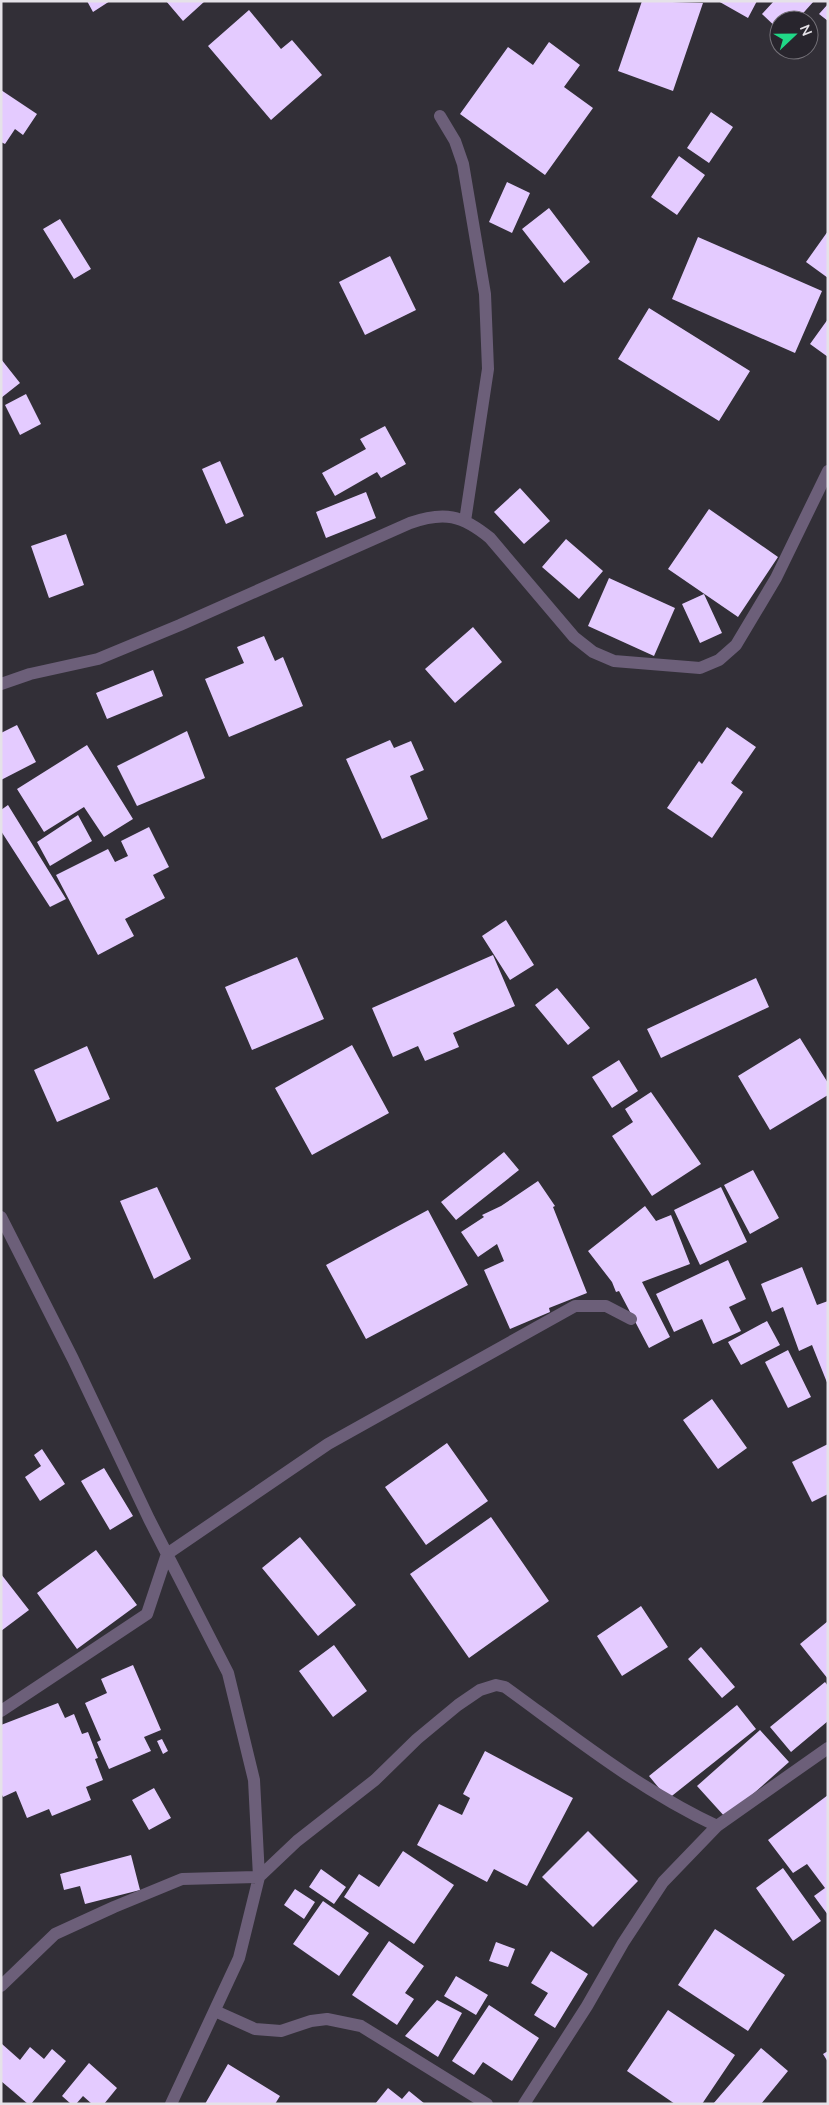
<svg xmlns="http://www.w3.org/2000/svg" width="829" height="2105" font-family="'Nunito Sans',sans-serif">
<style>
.building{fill:#e4cbff}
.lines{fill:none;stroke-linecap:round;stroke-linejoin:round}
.street{stroke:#6c5f79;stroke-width:12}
</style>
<rect width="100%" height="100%" fill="#322f37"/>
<path class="building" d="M 87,1 L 110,1 L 93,12 Z
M 166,1 L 205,1 L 183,21 Z
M 642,1 L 703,3 L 673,91 L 618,71 Z
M 718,1 L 757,1 L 748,18 Z
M 774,1 L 814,1 L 797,20 L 779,20 L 779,30 L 762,14 Z
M 828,4 L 828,21 L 819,14 Z
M 249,10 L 281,49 L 292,40 L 322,75 L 271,120 L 208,46 Z
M 549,42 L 580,65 L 564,87 L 593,108 L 545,175 L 460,114 L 508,47 L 533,65 Z
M 1,90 L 37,114 L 23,135 L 15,129 L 5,144 L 1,142 Z
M 711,112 L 733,127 L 709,163 L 687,148 Z
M 679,156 L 705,175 L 677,215 L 651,197 Z
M 507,182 L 530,193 L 512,233 L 489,222 Z
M 549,208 L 590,262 L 564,283 L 522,229 Z
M 60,219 L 91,269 L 74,279 L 43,229 Z
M 828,231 L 828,278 L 806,262 Z
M 698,237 L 822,291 L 795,353 L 672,299 Z
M 390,256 L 416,310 L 365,335 L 339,282 Z
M 649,308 L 750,371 L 719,421 L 618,359 Z
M 828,319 L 828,357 L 810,344 Z
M 1,359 L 20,383 L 1,398 Z
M 26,394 L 41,424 L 20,435 L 5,405 Z
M 385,426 L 406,464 L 381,478 L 377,472 L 335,496 L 322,473 L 366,449 L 360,439 Z
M 220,461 L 244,516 L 226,524 L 202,469 Z
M 520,488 L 550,521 L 524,544 L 494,512 Z
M 366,492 L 376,518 L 326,538 L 316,512 Z
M 709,509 L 778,557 L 738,617 L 668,569 Z
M 66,534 L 84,585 L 49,598 L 31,546 Z
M 566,539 L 603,571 L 579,599 L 542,567 Z
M 609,578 L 675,608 L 654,656 L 588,626 Z
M 704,594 L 722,633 L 700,643 L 682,604 Z
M 473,627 L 502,662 L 455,703 L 425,669 Z
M 264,636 L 275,661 L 283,657 L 303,706 L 229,737 L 205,679 L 244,663 L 237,647 Z
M 153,670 L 163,696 L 107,719 L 96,693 Z
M 17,725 L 36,762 L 1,780 L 1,733 Z
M 727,727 L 756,747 L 731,783 L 743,792 L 712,838 L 667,808 L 699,761 L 702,764 Z
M 187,731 L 205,778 L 137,806 L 117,766 Z
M 390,740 L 394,748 L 411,741 L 424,770 L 410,776 L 428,819 L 382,839 L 346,759 Z
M 87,745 L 133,819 L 104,837 L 84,807 L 44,832 L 17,789 Z
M 8,805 L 66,899 L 50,907 L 1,831 L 1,810 Z
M 78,815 L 92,841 L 50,866 L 37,842 Z
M 149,827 L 169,867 L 153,875 L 165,898 L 125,919 L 134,936 L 98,955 L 56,875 L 108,849 L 115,862 L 128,856 L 121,841 Z
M 506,920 L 534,965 L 510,980 L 482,936 Z
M 493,955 L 515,1006 L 453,1033 L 459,1047 L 425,1061 L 418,1046 L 393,1057 L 372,1008 Z
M 297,957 L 324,1019 L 252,1050 L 225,987 Z
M 756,978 L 769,1007 L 661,1058 L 647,1029 Z
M 557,988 L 590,1028 L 568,1045 L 535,1005 Z
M 800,1038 L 828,1083 L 828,1095 L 770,1130 L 738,1076 Z
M 352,1045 L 389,1113 L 312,1155 L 275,1088 Z
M 87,1046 L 110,1099 L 57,1122 L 34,1070 Z
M 619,1060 L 638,1091 L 612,1108 L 592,1077 Z
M 651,1092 L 701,1164 L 652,1196 L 612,1136 L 633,1122 L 625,1109 Z
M 504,1152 L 519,1170 L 456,1220 L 441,1202 Z
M 753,1170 L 779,1218 L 750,1234 L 724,1185 Z
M 538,1181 L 555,1206 L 553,1207 L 587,1293 L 549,1308 L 550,1312 L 510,1329 L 484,1270 L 504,1261 L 497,1244 L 478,1257 L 461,1232 L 484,1217 L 482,1215 L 501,1206 Z
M 157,1187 L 191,1259 L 154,1279 L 120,1201 Z
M 721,1187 L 747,1242 L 700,1265 L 674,1210 Z
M 645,1206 L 656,1221 L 671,1215 L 690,1264 L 642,1282 L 670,1337 L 649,1348 L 619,1291 L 616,1292 L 612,1282 L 588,1251 Z
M 428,1210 L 468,1285 L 366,1339 L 326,1265 Z
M 728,1260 L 746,1299 L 729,1307 L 741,1331 L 713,1344 L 702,1319 L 674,1332 L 656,1294 Z
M 802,1267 L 817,1305 L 828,1301 L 828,1385 L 812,1345 L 799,1351 L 783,1307 L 772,1312 L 761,1284 Z
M 767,1321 L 780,1345 L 741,1365 L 728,1342 Z
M 788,1350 L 811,1397 L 788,1408 L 765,1362 Z
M 712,1399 L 747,1448 L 718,1469 L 683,1420 Z
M 447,1443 L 488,1501 L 426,1545 L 385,1487 Z
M 828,1444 L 828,1494 L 812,1502 L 792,1462 Z
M 42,1449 L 65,1484 L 40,1501 L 25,1477 L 41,1466 L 34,1455 Z
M 104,1468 L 133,1516 L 110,1530 L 81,1481 Z
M 491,1517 L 549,1601 L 469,1658 L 410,1574 Z
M 300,1537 L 356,1605 L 318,1636 L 262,1568 Z
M 96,1550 L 137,1605 L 77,1649 L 37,1593 Z
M 1,1574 L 29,1610 L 1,1631 Z
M 641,1606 L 668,1647 L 622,1676 L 597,1636 Z
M 828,1621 L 828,1679 L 800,1644 Z
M 334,1645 L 367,1691 L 333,1717 L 299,1671 Z
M 701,1647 L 735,1687 L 722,1698 L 688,1659 Z
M 133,1665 L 161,1730 L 144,1737 L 151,1751 L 109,1769 L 97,1742 L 101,1740 L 85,1703 L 107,1693 L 101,1679 Z
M 825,1682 L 828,1686 L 828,1721 L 791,1752 L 770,1727 Z
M 58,1703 L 65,1718 L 74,1714 L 82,1734 L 88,1732 L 98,1758 L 95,1759 L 103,1780 L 86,1787 L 91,1800 L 52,1816 L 49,1809 L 27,1818 L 16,1791 L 3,1797 L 1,1793 L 1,1725 Z
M 737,1705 L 756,1729 L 668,1799 L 649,1776 Z
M 760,1730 L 789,1762 L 726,1818 L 697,1786 Z
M 162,1739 L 168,1751 L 163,1754 L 157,1741 Z
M 485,1751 L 573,1798 L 527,1886 L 494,1869 L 487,1882 L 417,1845 L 439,1804 L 462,1815 L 470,1798 L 463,1794 Z
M 154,1788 L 171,1818 L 149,1830 L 132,1800 Z
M 828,1795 L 828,1915 L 814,1896 L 825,1888 L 807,1864 L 793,1873 L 768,1840 Z
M 588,1831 L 638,1881 L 593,1927 L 542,1877 Z
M 403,1851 L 454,1885 L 414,1944 L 344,1897 L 359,1874 L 379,1887 Z
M 131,1855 L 140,1890 L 85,1904 L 80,1886 L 64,1890 L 60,1874 Z
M 783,1868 L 821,1921 L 793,1941 L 756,1888 Z
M 321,1869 L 346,1887 L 334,1904 L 309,1887 Z
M 295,1889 L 315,1902 L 304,1919 L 284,1905 Z
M 323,1901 L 369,1933 L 339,1976 L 293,1944 Z
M 715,1929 L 785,1975 L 748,2031 L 678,1985 Z
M 389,1941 L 424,1966 L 405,1993 L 414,1999 L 397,2025 L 352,1995 Z
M 496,1942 L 515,1949 L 508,1967 L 489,1961 Z
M 551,1951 L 588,1974 L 555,2028 L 534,2015 L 548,1993 L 531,1983 Z
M 456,1976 L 488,1995 L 476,2015 L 444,1996 Z
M 437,2000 L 462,2013 L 438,2057 L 405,2036 Z
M 489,2005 L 539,2038 L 512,2081 L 483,2062 L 474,2075 L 452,2061 Z
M 668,2010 L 735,2055 L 702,2104 L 675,2104 L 627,2071 Z
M 2,2044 L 20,2060 L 30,2047 L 44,2059 L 52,2049 L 66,2061 L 31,2104 L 28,2104 L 1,2081 Z
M 761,2048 L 788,2071 L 761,2104 L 713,2104 Z
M 828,2051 L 828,2062 L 823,2054 Z
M 89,2063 L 117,2088 L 104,2104 L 92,2104 L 83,2096 L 76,2104 L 71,2104 L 62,2096 Z
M 228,2064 L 280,2096 L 275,2104 L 205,2104 Z
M 388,2088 L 402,2099 L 409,2091 L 425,2104 L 375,2104 Z"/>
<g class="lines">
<path class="street" d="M 440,116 L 455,141 L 463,164 L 485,294 L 488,369 L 465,521
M 1,684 L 30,674 L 98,659 L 180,625 L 410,523 C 444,511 462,515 490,538 L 574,637 L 593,652 L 614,661 L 700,668 L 719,660 L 736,645 L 776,578 L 828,471
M 1,1217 L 73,1359 L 149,1519 L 228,1673 L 254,1780 L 259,1877 L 239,1958 L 171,2104
M 1,1711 L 147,1614 L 167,1554 L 328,1444 L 575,1306 L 606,1306 L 631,1319
M 1,1986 L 55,1934 L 114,1907 L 182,1879 L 259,1877 L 297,1841 L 375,1780 L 417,1739 L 458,1705 L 480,1690 L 496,1685 L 505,1687 C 574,1737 640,1790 717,1826
M 215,2011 L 255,2029 L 281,2031 L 311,2021 L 327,2019 L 361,2026 L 487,2104
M 524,2104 L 587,2006 L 623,1943 L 663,1882 L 717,1826 L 828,1748"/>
</g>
<rect width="829" height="2105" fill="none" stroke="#e5e2e8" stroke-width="5"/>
<g transform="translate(794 35) rotate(68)"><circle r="24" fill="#28252d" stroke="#747178"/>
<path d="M0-4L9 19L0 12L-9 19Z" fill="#20d887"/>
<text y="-8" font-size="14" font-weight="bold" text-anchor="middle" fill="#e5e2e8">N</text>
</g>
</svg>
